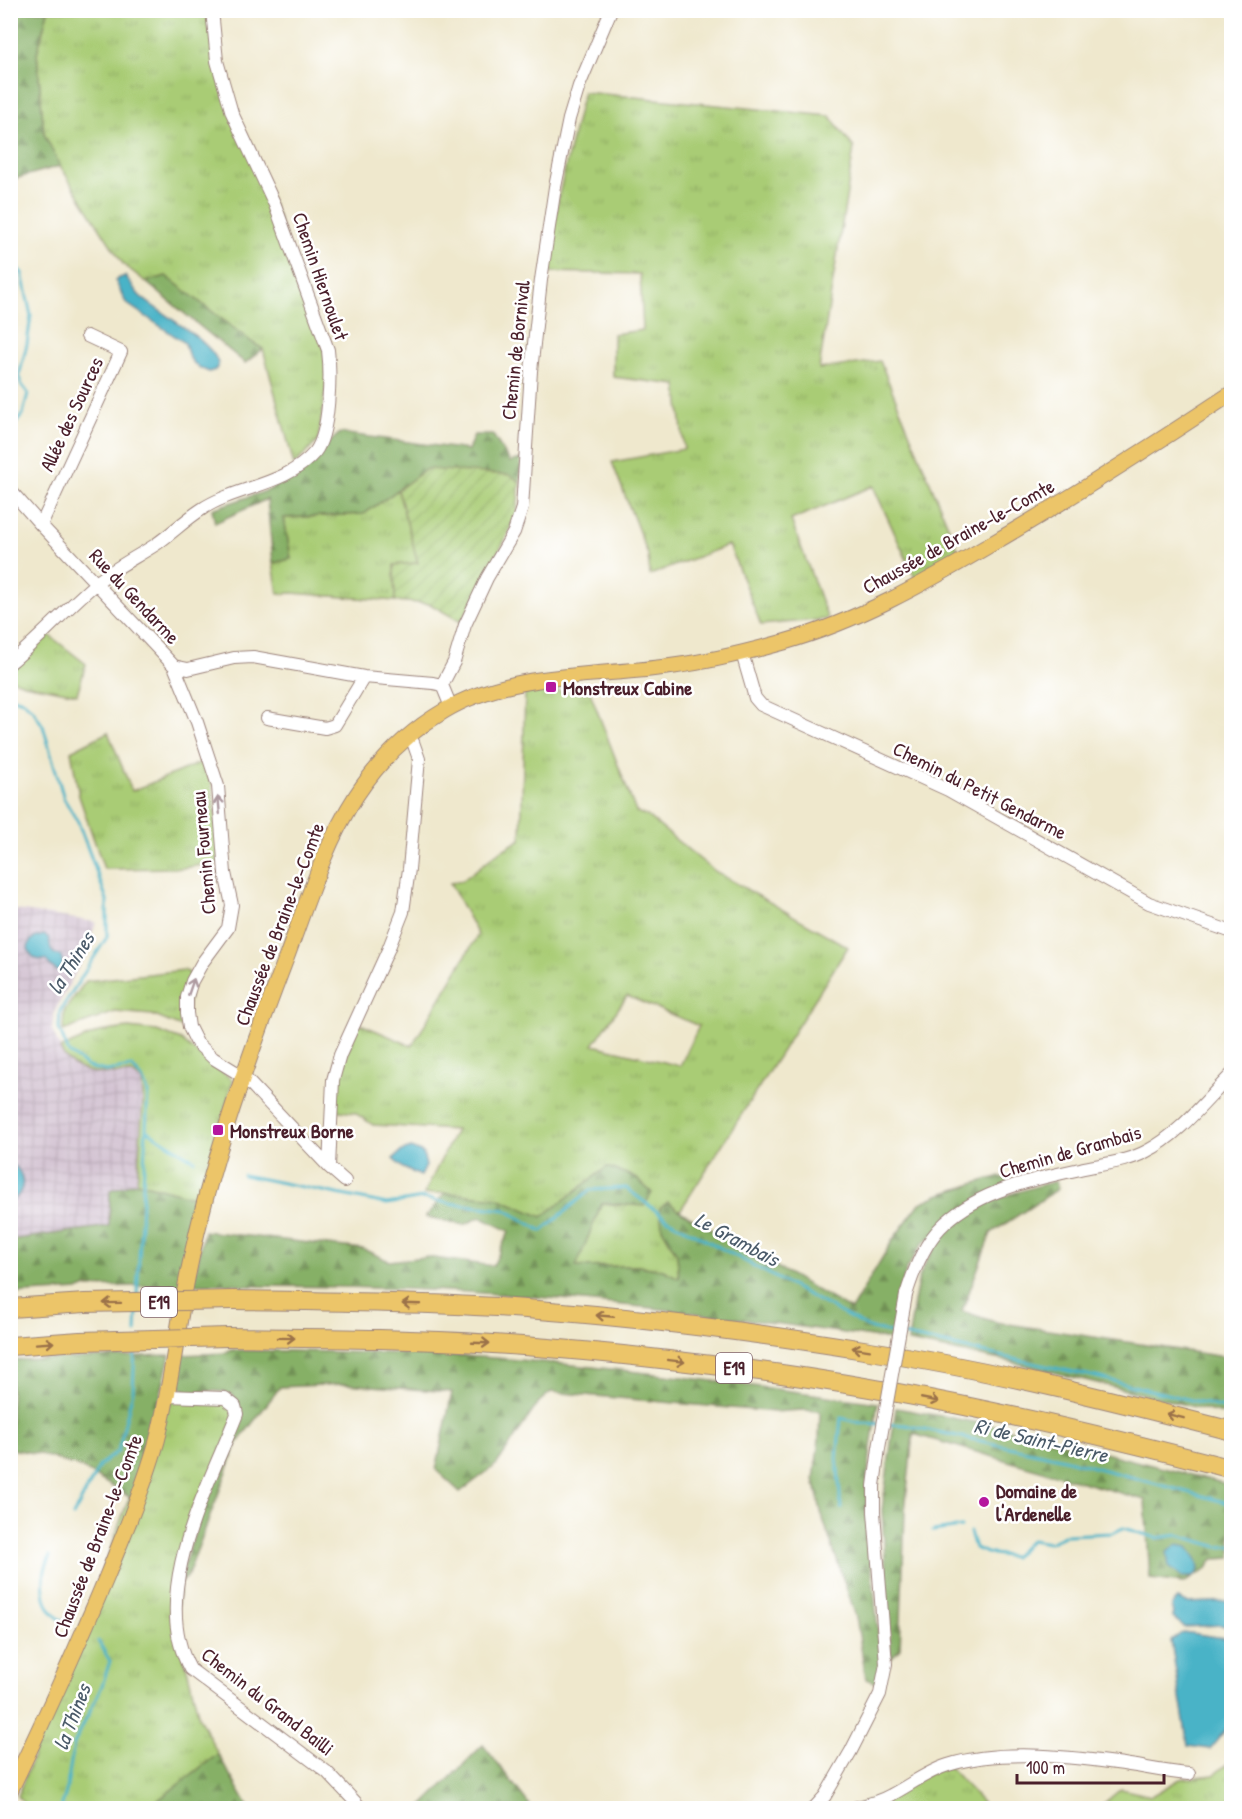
<svg xmlns="http://www.w3.org/2000/svg" width="1242" height="1819" font-family="'Patrick Hand',sans-serif">
<style>
.industrial{fill:url(#industrial-grid)}
.grass{fill:url(#grass-tufts);stroke:#7a7650;stroke-width:1.5;fill-rule:evenodd}
.forest{fill:url(#forest-firs);stroke:#686848;stroke-width:1.5}
.garden{fill:url(#garden-furrows);stroke:#7a7650;stroke-width:1.5}
.water{fill:#49b3c7;stroke:#4a6979;stroke-width:1.5}
.lines{fill:none;stroke-linecap:round;stroke-linejoin:round}
.stream{stroke:#49b3c7;stroke-width:3}
.minor-casing{stroke:#9c847c;stroke-width:14}
.major-casing{stroke:#9c847c;stroke-width:17}
.highway-casing{stroke:#9c847c;stroke-width:20}
.minor{stroke:#fff;stroke-width:12}
.major{stroke:#ecc569;stroke-width:15}
.highway{stroke:#ecc569;stroke-width:18}
.minor-bridge-casing{stroke:#9c847c;stroke-width:14;stroke-linecap:butt}
.highway-bridge-casing{stroke:#9c847c;stroke-width:20;stroke-linecap:butt}
.minor-bridge{stroke:#fff;stroke-width:12}
.highway-bridge{stroke:#ecc569;stroke-width:18}
.oneway{stroke:#ae9aa0}
.oneway2{stroke:#9b724a}
.poi-dot{fill:#b5179e;stroke:#fff;stroke-width:2}
.labels{text-anchor:middle;dominant-baseline:central;stroke-width:5;stroke-linejoin:round;paint-order:stroke}
.shield{fill:#fff;stroke:#80626b;stroke-width:1.5}
.shield-label{font-size:18px;font-weight:bold;fill:#4a1f2b}
.street-label{font-size:20px;fill:#4a1f2b;stroke:#fff}
.poi-label{font-size:20px;font-weight:bold;fill:#4a1f2b;stroke:#fff;text-anchor:start}
.water-label{font-size:21px;font-style:italic;fill:#4a5a69;stroke:#fff}
</style>
<defs>
<pattern id="industrial-grid" width="8" height="8" patternUnits="userSpaceOnUse" patternTransform="scale(1.5)"><rect width="8" height="8" fill="#cfbdce"/><path d="M0 4h8M4 0v8" fill="none" stroke="#b3a2b1"/></pattern>
<pattern id="grass-tufts" width="24" height="20" patternUnits="userSpaceOnUse" patternTransform="scale(1.5)"><rect width="24" height="20" fill="#a9cc75"/><path d="M3 7l-1-3M5 7V3M7 7l1-3M15 17l-1-3M17 17v-4M19 17l1-3" fill="none" stroke="#93af65"/></pattern>
<pattern id="forest-firs" width="22" height="20" patternUnits="userSpaceOnUse" patternTransform="scale(1.5)"><rect width="22" height="20" fill="#86b066"/><path d="M5 1l3.5 6h-7zM16 11l3.5 6h-7z" fill="#708f54"/></pattern>
<pattern id="garden-furrows" width="10" height="10" patternUnits="userSpaceOnUse" patternTransform="scale(1.5)"><rect width="10" height="10" fill="#a9cc75"/><path d="M-1 1l2-2M0 10L10 0M9 11l2-2" fill="none" stroke="#93af65"/></pattern>
</defs>
<rect width="100%" height="100%" fill="#fff"/>
<filter id="ink" filterUnits="userSpaceOnUse"><feTurbulence type="fractalNoise" baseFrequency=".0167" numOctaves="2"/><feDisplacementMap in="SourceGraphic" scale="12" xChannelSelector="R" yChannelSelector="G"/><feConvolveMatrix kernelMatrix="1 2 1 2 8 2 1 2 1" color-interpolation-filters="sRGB"/></filter>
<filter id="wash" filterUnits="userSpaceOnUse"><feTurbulence type="fractalNoise" baseFrequency=".008" numOctaves="4" result="noise"/><feDisplacementMap in="SourceGraphic" scale="24" xChannelSelector="R" yChannelSelector="G"/><feGaussianBlur stdDeviation="1.35" result="paint"/><feColorMatrix in="noise" values="0 0 0 0 0 0 0 0 0 0 0 0 0 0 0 0 0 1.4 0 .05"/><feComposite in="paint" operator="in"/></filter>
<g filter="url(#wash)">
<rect width="100%" height="100%" fill="#efe8cd"/>
<path class="industrial" d="M 10,909 L 96,922 L 86,953 L 54,1013 L 52,1030 L 63,1054 L 107,1074 L 131,1073 L 142,1082 L 143,1101 L 137,1182 L 110,1190 L 109,1226 L 11,1240 Z"/>
<path class="grass" d="M 48,11 L 209,11 L 219,78 L 277,214 L 324,348 L 327,379 L 318,441 L 294,465 L 263,349 L 253,343 L 166,276 L 146,282 L 123,264 L 60,166 L 44,134 L 37,53 Z
M 583,92 L 830,116 L 854,148 L 819,369 L 880,361 L 958,550 L 916,580 L 873,486 L 791,520 L 828,619 L 761,625 L 729,545 L 650,575 L 648,555 L 612,462 L 684,449 L 677,385 L 613,377 L 613,334 L 643,330 L 640,274 L 547,272 L 559,195 Z
M 398,490 L 418,563 L 394,565 L 395,601 L 292,593 L 278,594 L 273,563 L 291,559 L 284,518 L 364,514 Z
M 49,635 L 86,664 L 77,694 L 24,684 L 11,679 L 11,670 Z
M 525,691 L 590,692 L 636,812 L 647,816 L 713,870 L 848,947 L 680,1211 L 668,1202 L 662,1228 L 677,1254 L 679,1279 L 663,1270 L 638,1266 L 575,1267 L 602,1203 L 620,1205 L 607,1167 L 542,1217 L 498,1198 L 445,1193 L 424,1194 L 456,1130 L 373,1125 L 355,1113 L 334,1110 L 336,1081 L 358,1023 L 412,1046 L 478,935 L 450,883 L 462,881 L 496,854 L 521,839 ZM 627,996 L 699,1026 L 680,1066 L 593,1045 Z
M 108,732 L 132,791 L 207,760 L 210,768 L 221,862 L 182,868 L 104,869 L 79,796 L 71,751 Z
M 184,970 L 191,974 L 186,1029 L 152,1015 L 115,1012 L 63,1031 L 64,1011 L 86,981 Z
M 128,1028 L 157,1031 L 181,1040 L 204,1059 L 233,1080 L 200,1199 L 137,1182 L 143,1101 L 142,1081 L 131,1073 C 106,1074 73,1077 60,1049 L 99,1032 Z
M 167,1396 L 239,1403 L 182,1560 L 176,1624 L 199,1717 L 218,1754 L 148,1808 L 27,1808 L 18,1796 Z
M 1228,1763 L 1231,1767 L 1231,1808 L 1098,1808 L 1121,1789 L 1151,1796 L 1180,1779 L 1214,1775 Z
M 947,1765 L 987,1808 L 853,1808 Z"/>
<path class="forest" d="M 11,10 L 48,11 L 37,53 L 44,134 L 60,166 L 14,179 L 12,95 L 10,92 Z
M 166,276 L 253,343 L 263,349 L 245,363 L 146,282 Z
M 340,433 L 468,450 L 474,435 L 493,435 L 510,462 L 521,459 L 520,482 L 427,469 L 364,514 L 284,518 L 291,559 L 273,563 L 267,499 L 215,523 L 212,509 L 269,490 L 316,461 L 324,447 Z
M 607,1167 L 635,1177 L 652,1193 L 644,1206 L 602,1203 L 576,1267 L 638,1266 L 663,1270 L 679,1278 L 677,1254 L 662,1228 L 660,1208 L 668,1202 L 680,1211 L 851,1310 L 894,1238 L 920,1203 L 938,1195 L 986,1180 L 998,1177 L 1010,1179 L 1009,1181 L 923,1243 L 907,1268 L 898,1296 L 891,1340 C 760,1320 629,1303 497,1294 C 412,1288 327,1286 242,1286 L 235,1284 L 193,1284 L 204,1231 L 363,1249 L 389,1261 L 426,1257 L 493,1266 L 509,1231 L 480,1217 L 464,1225 L 426,1217 L 445,1193 L 498,1198 L 542,1217 Z
M 1056,1181 L 1058,1189 L 991,1233 L 962,1311 L 995,1322 L 1231,1358 L 1231,1416 L 1012,1362 L 908,1342 C 911,1324 913,1305 917,1287 C 919,1273 926,1261 934,1249 C 961,1205 1009,1194 1056,1181 Z
M 137,1182 L 200,1199 L 182,1285 L 87,1287 L 80,1290 L 11,1294 L 10,1240 L 109,1226 L 110,1190 Z
M 232,1350 C 319,1352 408,1352 495,1358 C 623,1368 751,1385 878,1403 C 872,1439 866,1475 866,1512 L 881,1661 L 878,1684 L 866,1679 L 856,1617 L 822,1516 L 814,1479 L 819,1439 L 820,1411 L 801,1410 L 775,1412 L 551,1392 L 539,1402 L 497,1464 L 460,1492 L 436,1470 L 452,1392 L 345,1384 L 280,1387 L 238,1442 L 187,1577 L 181,1583 L 185,1562 L 239,1403 L 232,1394 C 227,1393 221,1391 216,1391 C 198,1390 193,1398 177,1385 L 181,1355 L 226,1353 Z
M 170,1355 L 146,1454 L 131,1498 L 82,1468 L 40,1454 L 11,1449 L 11,1360 Z
M 896,1408 L 997,1426 L 1231,1485 L 1231,1558 L 1213,1559 L 1206,1570 L 1183,1583 L 1150,1579 L 1145,1500 L 913,1434 L 905,1511 L 900,1649 L 891,1658 L 882,1510 Z
M 483,1745 L 532,1808 L 420,1808 Z
M 218,1754 L 249,1808 L 148,1808 Z"/>
<path class="garden" d="M 427,469 L 510,475 L 520,482 L 517,511 L 509,532 L 461,622 L 430,604 L 395,601 L 394,565 L 418,563 L 398,490 Z"/>
<path class="water" d="M 125,276 C 130,282 134,289 139,295 C 155,311 219,344 218,366 L 215,370 L 209,372 C 193,366 188,359 185,343 L 126,303 L 115,280 Z
M 45,935 L 49,938 L 51,950 L 55,954 L 61,956 L 63,964 L 59,972 C 52,969 50,964 45,960 C 36,961 31,957 28,949 C 29,938 35,937 45,935 Z
M 411,1148 L 423,1153 L 426,1166 L 421,1176 L 403,1168 L 393,1159 L 402,1151 Z
M 11,1163 C 26,1173 27,1192 11,1201 Z
M 1177,1545 L 1188,1547 L 1198,1562 L 1199,1570 L 1194,1577 L 1182,1577 L 1169,1567 L 1167,1552 Z
M 1178,1599 L 1187,1603 L 1231,1601 L 1231,1628 L 1221,1625 L 1185,1627 L 1173,1618 L 1172,1605 Z
M 1183,1632 L 1231,1639 L 1231,1723 L 1210,1749 L 1188,1746 L 1171,1641 Z"/>
<g class="lines">
<path class="stream" d="M 10,261 L 22,273 L 31,316 L 27,344 L 19,376 L 21,384 L 28,393 L 23,414 L 12,428 L 10,437
M 10,697 L 23,701 L 33,710 L 43,726 L 64,799 L 78,822 L 107,900 L 107,937 L 60,1011 L 59,1029 L 69,1053 L 88,1067 L 106,1071 L 132,1067 L 142,1078 L 148,1092 L 137,1296
M 146,1130 L 194,1160
M 243,1175 L 387,1204 L 423,1198 L 448,1203 L 506,1210 L 542,1231 L 590,1190 L 626,1188 L 667,1219 L 871,1329 L 896,1334
M 136,1332 L 137,1309
M 903,1335 L 1088,1375 L 1232,1410
M 887,1424 L 905,1425 L 1056,1457 L 1232,1504
M 841,1508 L 837,1457 L 841,1418 L 861,1423 L 880,1424
M 73,1516 L 100,1465 L 118,1451 L 133,1391 L 135,1345
M 933,1531 L 961,1527
M 970,1532 L 975,1548 L 987,1553 L 1013,1557 L 1031,1540 L 1049,1543 L 1066,1535 L 1112,1533 L 1123,1528 L 1157,1538 L 1178,1535 L 1219,1547 L 1232,1546
M 50,1556 C 41,1574 40,1603 56,1616 C 60,1620 65,1622 69,1624
M 61,1808 L 66,1792 L 74,1744 L 102,1686 L 110,1661 L 98,1641"/>
</g>
</g>
<g filter="url(#ink)">
<g class="lines">
<g class="minor-casing">
<path id="minor" d="M 10,490 L 41,525 L 174,666 L 188,669 L 234,658 L 253,657 L 364,677 L 433,683 L 442,685
M 41,525 L 121,352 L 87,336
M 742,653 L 755,698 L 761,705 L 948,790 L 1149,903 L 1232,932
M 10,663 C 40,638 65,610 94,585 C 112,569 135,558 155,545 C 171,534 185,520 202,509 C 237,486 286,486 315,452 C 330,433 331,374 328,350 L 275,205 L 232,113 L 217,61 L 212,10
M 174,666 L 197,722 L 218,786 L 225,873 L 232,905 L 228,928 L 202,963 L 192,981 L 187,997 L 187,1013 L 189,1027 L 197,1043 L 213,1058 L 244,1077 L 329,1167 L 345,1181
M 442,685 L 454,662 L 465,625 L 487,578 L 514,532 L 522,508 L 531,371 L 541,280 L 555,187 L 569,119 L 579,86 L 611,10
M 442,685 L 451,707
M 267,718 L 325,728 L 335,725 L 364,677
M 329,1167 L 333,1080 L 340,1055 L 388,950 L 403,912 L 409,869 L 419,759 L 413,742 L 408,736
M 906,1295 C 914,1269 925,1241 945,1223 C 981,1190 1034,1179 1080,1169 C 1102,1164 1127,1162 1147,1151 C 1179,1135 1206,1100 1232,1074
M 167,1396 L 225,1398 L 235,1406 L 237,1414 C 209,1486 148,1593 190,1669 L 327,1772 L 361,1808
M 814,1808 L 825,1796 L 851,1751 L 880,1694 L 886,1664 L 874,1512 L 874,1486 L 879,1448
M 853,1808 C 867,1805 879,1802 891,1795 C 910,1785 928,1771 948,1765 C 999,1749 1064,1756 1116,1763 C 1141,1766 1164,1772 1189,1774"/>
</g>
<g class="major-casing">
<path id="major" d="M 10,1791 C 44,1720 77,1648 107,1576 C 125,1531 144,1487 157,1441 C 172,1384 177,1326 189,1269 C 210,1164 249,1056 287,956 C 307,902 325,844 356,796 C 379,761 408,732 444,711 C 510,671 600,677 674,666 C 712,661 748,652 784,642 C 858,621 923,584 988,546 C 1071,498 1152,446 1232,393"/>
</g>
<g class="highway-casing">
<path id="highway" d="M 233,1300 C 321,1301 409,1302 497,1307 C 622,1315 746,1331 870,1351 C 992,1370 1112,1400 1232,1431
M 10,1308 L 85,1303
M 228,1337 C 316,1338 405,1338 493,1344 C 580,1349 666,1359 752,1370 C 914,1391 1074,1428 1232,1469
M 10,1346 L 80,1341"/>
</g>
<use href="#minor" class="minor"/>
<use href="#major" class="major"/>
<use href="#highway" class="highway"/>
<g class="minor-bridge-casing">
<path id="minor-bridge" d="M 879,1448 L 906,1295"/>
</g>
<g class="highway-bridge-casing">
<path id="highway-bridge" d="M 85,1303 L 233,1300
M 80,1341 L 228,1337"/>
</g>
<use href="#minor-bridge" class="minor-bridge"/>
<use href="#highway-bridge" class="highway-bridge"/>
</g>
<defs><path id="oneway-shaft" d="M-6 0H5M1.5-3L5.5 0L1.5 3" fill="none" stroke-width="1.6" stroke-linecap="round" stroke-linejoin="round" transform="scale(1.5)"/></defs>
<g class="oneway">
<use href="#oneway-shaft" transform="translate(219 805) rotate(-95)"/>
<use href="#oneway-shaft" transform="translate(191 987) rotate(-71)"/>
</g>
<g class="oneway2">
<use href="#oneway-shaft" transform="translate(112 1303) rotate(179)"/>
<use href="#oneway-shaft" transform="translate(411 1304) rotate(-178)"/>
<use href="#oneway-shaft" transform="translate(605 1316) rotate(-175)"/>
<use href="#oneway-shaft" transform="translate(286 1338) rotate(1)"/>
<use href="#oneway-shaft" transform="translate(45 1343) rotate(-4)"/>
<use href="#oneway-shaft" transform="translate(481 1343) rotate(2)"/>
<use href="#oneway-shaft" transform="translate(861 1349) rotate(-171)"/>
<use href="#oneway-shaft" transform="translate(676 1361) rotate(7)"/>
<use href="#oneway-shaft" transform="translate(930 1400) rotate(11)"/>
<use href="#oneway-shaft" transform="translate(1175 1416) rotate(-166)"/>
</g>
</g>
<g class="poi-dot">
<rect x="545" y="681" width="12" height="12" rx="3"/>
<rect x="212" y="1124" width="12" height="12" rx="3"/>
<circle cx="984" cy="1502" r="6"/>
</g>
<g class="labels">
<g class="shield">
<rect x="141" y="1287" width="36" height="30" rx="4.5"/>
<rect x="716" y="1353" width="36" height="30" rx="4.5"/>
</g>
<g class="shield-label">
<text x="159" y="1302">E19</text>
<text x="734" y="1368">E19</text>
</g>
<g class="street-label">
<text transform="translate(321 276) rotate(71)">Chemin Hiernoulet</text>
<text transform="translate(515 350) rotate(-84)">Chemin de Bornival</text>
<text transform="translate(71 414) rotate(-65)">Allée des Sources</text>
<text transform="translate(958 536) rotate(-29)">Chaussée de Braine-le-Comte</text>
<text transform="translate(135 596) rotate(47)">Rue du Gendarme</text>
<text transform="translate(980 790) rotate(27)">Chemin du Petit Gendarme</text>
<text transform="translate(203 853) rotate(-95)">Chemin Fourneau</text>
<text transform="translate(279 924) rotate(-69)">Chaussée de Braine-le-Comte</text>
<text transform="translate(1070 1151) rotate(-16)">Chemin de Grambais</text>
<text transform="translate(97 1536) rotate(-69)">Chaussée de Braine-le-Comte</text>
<text transform="translate(268 1701) rotate(38)">Chemin du Grand Bailli</text>
</g>
<g class="poi-label">
<text x="563" y="687">Monstreux Cabine</text>
<text x="230" y="1130">Monstreux Borne</text>
<text x="996" y="1490">Domaine de<tspan x="996" dy="23">l'Ardenelle</tspan></text>
</g>
<g class="water-label">
<text transform="translate(71 963) rotate(-58)">la Thines</text>
<text transform="translate(737 1239) rotate(28)">Le Grambais</text>
<text transform="translate(1041 1440) rotate(13)">Ri de Saint-Pierre</text>
<text transform="translate(72 1717) rotate(-69)">la Thines</text>
</g>
</g>
<rect width="1242" height="1819" fill="none" stroke="#fff" stroke-width="36"/>
<path d="M1017 1774v9h147v-9" fill="none" stroke="#4a1f2b" stroke-width="3"/>
<text x="1026" y="1774" font-size="18" fill="#4a1f2b" stroke="#ffffff" stroke-width="4.5" paint-order="stroke">100 m</text>
</svg>
